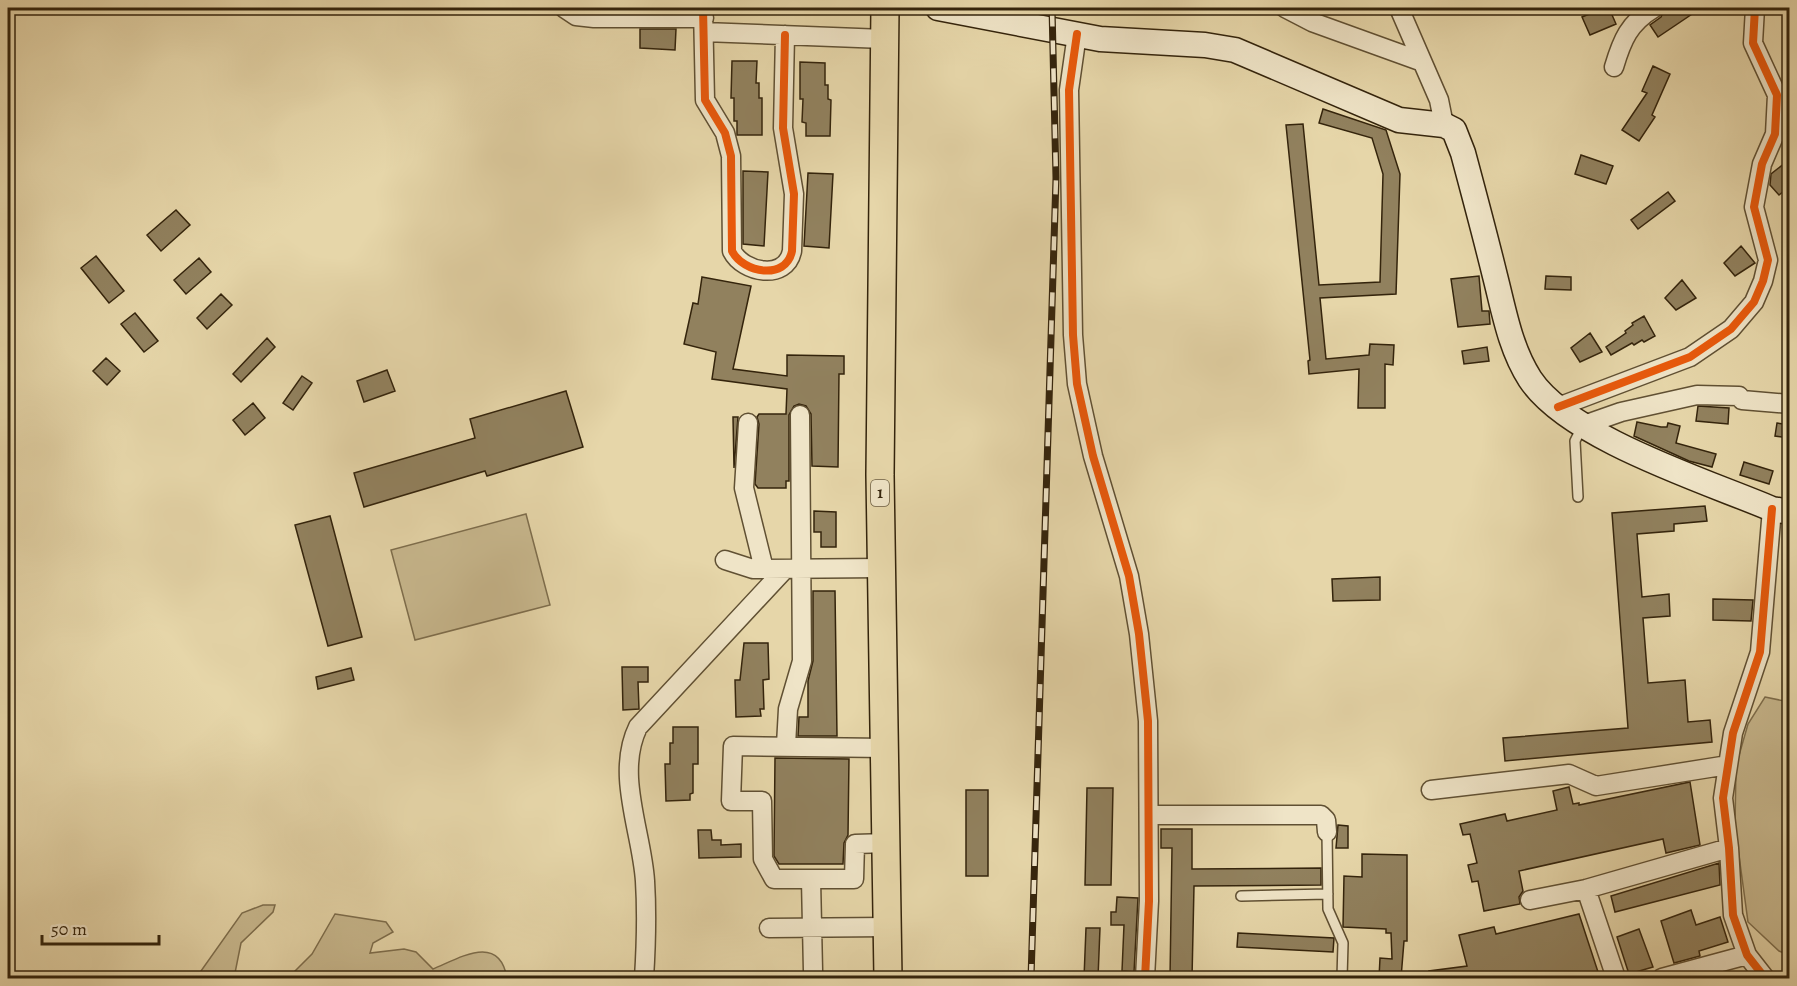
<svg xmlns="http://www.w3.org/2000/svg" width="1797" height="986" font-family="Alegreya,serif">
<style>
.green{fill:#c8b88e;stroke:#7e6e4d;stroke-width:1.5}
.building{fill:#91815e;stroke:#34240c;stroke-width:1.5}
.lines{fill:none;stroke-linecap:round;stroke-linejoin:round}
.service-casing{stroke:#605033;stroke-width:12}
.minor-casing{stroke:#605033;stroke-width:21}
.secondary-casing{stroke:#34240c;stroke-width:27}
.primary-casing{stroke:#34240c;stroke-width:30}
.service{stroke:#efe4c7;stroke-width:9}
.minor{stroke:#efe4c7;stroke-width:18}
.secondary{stroke:#efe4c7;stroke-width:24}
.primary{stroke:#e6d6a9;stroke-width:27}
.rail-casing{stroke:#34240c;stroke-width:7}
.rail{stroke:#efe4c7;stroke-width:4.5;stroke-dasharray:14;stroke-linecap:butt}
.cycleway-casing{stroke:#efe4c7;stroke-width:11}
.cycleway{stroke:#e8590c;stroke-width:8}
.labels{text-anchor:middle;dominant-baseline:central;stroke-width:5;stroke-linejoin:round;paint-order:stroke}
.shield{fill:#efe4c7;stroke:#6c5e44;stroke-width:1.5}
.shield-label{font-size:16px;font-weight:bold;fill:#34240c}
</style>
<rect width="100%" height="100%" fill="#e6d6a9"/>
<filter id="stains"><feTurbulence type="fractalNoise" baseFrequency=".00333" numOctaves="4"/><feColorMatrix values="0 0 0 0 .2 0 0 0 0 .09 0 0 0 0 .02 0 0 0 .5 -.17"/></filter>
<radialGradient id="worn" r=".72"><stop offset=".6" stop-color="#630" stop-opacity="0"/><stop offset="1" stop-color="#630" stop-opacity=".3"/></radialGradient>
<path class="green" d="M 526,514 L 550,605 L 415,640 L 391,550 Z
M 1765,697 L 1789,702 L 1790,865 L 1787,891 L 1790,895 L 1789,955 L 1779,951 L 1748,922 L 1735,826 L 1736,766 L 1748,724 Z
M 263,905 L 275,905 L 273,912 L 241,943 L 234,978 L 196,978 L 242,913 Z
M 335,914 L 386,922 L 393,932 L 373,943 L 370,953 L 404,949 L 416,952 L 433,969 C 458,959 499,932 507,978 L 288,978 L 312,954 Z"/>
<path class="building" d="M 1604,8 L 1609,8 L 1616,24 L 1590,35 L 1582,17 Z
M 1665,8 L 1701,8 L 1658,37 L 1650,25 L 1661,17 Z
M 640,29 L 676,29 L 675,50 L 640,48 Z
M 732,61 L 757,61 L 756,83 L 759,83 L 759,98 L 762,98 L 762,135 L 737,135 L 737,121 L 734,121 L 734,98 L 731,98 Z
M 800,62 L 825,63 L 825,85 L 828,85 L 828,99 L 831,100 L 830,136 L 806,136 L 806,123 L 802,122 L 803,99 L 800,99 Z
M 1653,66 L 1670,74 L 1652,115 L 1655,117 L 1639,141 L 1622,130 L 1647,93 L 1642,91 Z
M 1323,109 L 1386,130 L 1400,174 L 1396,294 L 1320,298 L 1326,359 L 1369,355 L 1370,344 L 1394,345 L 1393,365 L 1385,364 L 1385,408 L 1358,408 L 1359,369 L 1309,374 L 1308,361 L 1310,360 L 1286,125 L 1303,124 L 1319,285 L 1380,282 L 1383,174 L 1372,138 L 1319,123 Z
M 1581,155 L 1613,166 L 1606,184 L 1575,174 Z
M 1790,159 L 1790,186 L 1779,195 L 1770,185 L 1771,174 Z
M 743,171 L 768,172 L 764,246 L 743,244 Z
M 808,173 L 833,174 L 829,248 L 804,246 Z
M 1668,192 L 1675,201 L 1638,229 L 1631,220 Z
M 176,210 L 190,225 L 161,251 L 147,235 Z
M 1741,246 L 1755,263 L 1735,276 L 1724,263 Z
M 96,256 L 124,291 L 109,303 L 81,268 Z
M 199,258 L 211,272 L 186,294 L 174,280 Z
M 1479,276 L 1482,311 L 1489,311 L 1490,324 L 1458,327 L 1451,279 Z
M 1546,276 L 1571,277 L 1571,290 L 1545,289 Z
M 702,277 L 751,286 L 733,369 L 787,376 L 787,355 L 844,356 L 844,374 L 839,374 L 838,467 L 812,466 L 811,414 L 806,406 L 799,404 L 794,406 L 789,415 L 789,481 L 786,481 L 786,488 L 758,488 L 755,484 L 759,424 L 757,417 L 759,414 L 786,414 L 787,389 L 712,379 L 716,352 L 684,344 L 693,303 L 698,304 Z
M 1682,280 L 1696,298 L 1676,310 L 1665,298 Z
M 221,294 L 232,305 L 207,329 L 197,318 Z
M 135,313 L 158,341 L 144,352 L 121,324 Z
M 1644,316 L 1655,336 L 1644,342 L 1642,340 L 1634,345 L 1632,343 L 1611,355 L 1606,347 L 1626,333 L 1625,331 L 1633,325 L 1632,323 Z
M 1590,333 L 1602,352 L 1580,362 L 1571,348 Z
M 267,338 L 275,347 L 241,382 L 233,374 Z
M 1487,347 L 1489,361 L 1464,364 L 1462,351 Z
M 106,358 L 120,371 L 107,385 L 93,371 Z
M 387,370 L 395,391 L 364,402 L 357,381 Z
M 302,376 L 312,383 L 293,410 L 283,403 Z
M 566,391 L 583,447 L 487,476 L 485,471 L 364,507 L 354,473 L 475,438 L 470,419 Z
M 253,403 L 265,418 L 245,435 L 233,420 Z
M 1698,406 L 1729,408 L 1728,424 L 1696,421 Z
M 733,417 L 738,417 L 734,468 Z
M 1637,422 L 1661,427 L 1667,427 L 1668,423 L 1680,426 L 1676,443 L 1716,454 L 1712,467 L 1689,461 L 1634,436 Z
M 1777,423 L 1790,425 L 1790,438 L 1775,436 Z
M 1744,462 L 1773,471 L 1769,484 L 1740,475 Z
M 1705,506 L 1707,521 L 1674,524 L 1674,531 L 1637,534 L 1642,597 L 1669,594 L 1670,616 L 1643,618 L 1648,683 L 1685,680 L 1688,722 L 1710,720 L 1712,742 L 1505,761 L 1503,738 L 1628,728 L 1612,513 Z
M 814,511 L 836,512 L 836,547 L 821,547 L 821,532 L 814,532 Z
M 330,516 L 362,637 L 328,646 L 295,525 Z
M 1380,577 L 1380,600 L 1333,601 L 1332,579 Z
M 813,591 L 835,591 L 837,736 L 798,736 L 799,717 L 808,717 L 808,681 L 813,661 Z
M 1713,599 L 1753,600 L 1751,621 L 1713,620 Z
M 744,643 L 768,643 L 769,679 L 763,680 L 764,709 L 760,709 L 761,716 L 736,717 L 735,680 L 740,680 Z
M 622,667 L 648,667 L 648,682 L 638,682 L 639,709 L 623,710 Z
M 351,668 L 354,680 L 318,689 L 316,677 Z
M 673,727 L 698,727 L 698,764 L 693,764 L 693,793 L 690,794 L 690,800 L 666,801 L 665,764 L 670,764 L 670,743 L 673,743 Z
M 775,758 L 849,759 L 848,835 L 844,843 L 843,864 L 779,864 L 774,856 Z
M 1690,782 L 1700,845 L 1666,853 L 1663,839 L 1519,871 L 1523,891 L 1519,897 L 1520,904 L 1484,911 L 1478,881 L 1472,882 L 1468,865 L 1477,863 L 1470,834 L 1463,835 L 1460,824 L 1505,814 L 1507,821 L 1557,810 L 1553,791 L 1569,787 L 1573,804 L 1579,803 L 1579,805 Z
M 1087,788 L 1113,788 L 1111,885 L 1085,885 Z
M 966,790 L 988,790 L 988,876 L 966,876 Z
M 1338,825 L 1348,826 L 1348,848 L 1336,848 Z
M 1161,829 L 1192,829 L 1192,869 L 1321,868 L 1321,885 L 1194,886 L 1192,978 L 1170,978 L 1172,848 L 1161,848 Z
M 698,830 L 711,830 L 712,840 L 721,840 L 721,845 L 741,844 L 741,857 L 699,858 Z
M 1362,854 L 1407,855 L 1407,941 L 1404,941 L 1401,978 L 1379,978 L 1380,958 L 1392,959 L 1391,933 L 1386,933 L 1386,929 L 1343,927 L 1344,876 L 1362,877 Z
M 1719,863 L 1720,885 L 1615,912 L 1611,896 Z
M 1117,897 L 1138,898 L 1134,972 L 1122,971 L 1124,925 L 1111,925 L 1111,912 L 1116,912 Z
M 1691,910 L 1696,925 L 1720,917 L 1728,942 L 1699,951 L 1700,956 L 1674,963 L 1661,921 Z
M 1579,914 L 1600,978 L 1430,978 L 1429,971 L 1467,966 L 1459,935 L 1494,927 L 1496,934 Z
M 1086,928 L 1100,928 L 1098,978 L 1084,978 Z
M 1639,929 L 1653,967 L 1629,974 L 1617,937 Z
M 1238,933 L 1334,938 L 1333,952 L 1237,947 Z"/>
<g class="lines">
<g class="service-casing">
<path id="service" d="M 1578,497 L 1575,441 L 1582,427
M 1327,832 L 1328,909 L 1343,943 L 1342,978
M 1241,896 L 1328,894"/>
</g>
<g class="minor-casing">
<path id="minor" d="M 564,8 L 576,16 L 594,18 L 704,18
M 703,8 L 705,100 L 725,133 L 731,156 L 732,251 C 743,273 786,281 792,251 L 794,194 L 783,128 L 785,35
M 1285,8 L 1312,22 L 1420,61
M 1399,8 L 1439,100 L 1444,125
M 704,32 L 884,39
M 1077,34 L 1069,90 L 1073,335 L 1077,384 L 1093,456 L 1129,576 L 1139,634 L 1148,721 L 1149,901 L 1145,978
M 1614,67 C 1622,40 1629,23 1654,8
M 1558,407 L 1690,357 L 1731,329 L 1754,302 L 1763,281 L 1768,260 L 1754,207 L 1762,164 L 1775,134 L 1777,95 L 1753,43 L 1755,8
M 748,423 L 744,488 L 764,569
M 1584,425 L 1621,412 L 1697,395 L 1739,396 L 1742,400 L 1790,404
M 725,560 L 753,569 L 882,568
M 786,745 L 788,709 L 802,661 L 800,415
M 886,748 L 733,746 L 731,801 L 762,801 L 763,859 L 774,879 L 854,879 L 855,844 L 887,843
M 1431,790 L 1569,774 L 1596,786 L 1728,765
M 1149,815 L 1321,815 L 1326,820 L 1327,832
M 811,880 L 813,971
M 1586,889 L 1616,978
M 1530,900 L 1586,889 L 1729,848
M 769,928 L 888,927
M 644,978 C 646,947 647,913 645,881 C 642,832 615,774 638,727 L 785,569
M 1662,978 L 1747,955
M 1765,978 L 1747,955 L 1733,915 L 1729,848 L 1723,798 L 1733,733 L 1760,652 L 1772,509"/>
</g>
<g class="secondary-casing">
<path id="secondary" d="M 938,8 L 1100,39 L 1205,45 L 1235,50 L 1399,120 L 1444,125 L 1454,130 L 1463,153 C 1474,194 1485,235 1495,276 C 1504,311 1510,348 1530,379 C 1569,438 1706,481 1772,509 L 1790,512"/>
</g>
<g class="primary-casing">
<path id="primary" d="M 885,8 L 880,475 L 888,978"/>
</g>
<use href="#service" class="service"/>
<use href="#minor" class="minor"/>
<use href="#secondary" class="secondary"/>
<use href="#primary" class="primary"/>
<g class="rail-casing">
<path id="rail" d="M 1031,978 L 1056,178 L 1052,8"/>
</g>
<use href="#rail" class="rail"/>
<g class="cycleway-casing">
<path id="cycleway" d="M 703,8 L 705,100 L 725,133 L 731,156 L 732,251 C 743,273 786,281 792,251 L 794,194 L 783,128 L 785,35
M 1077,34 L 1069,90 L 1073,335 L 1077,384 L 1093,456 L 1129,576 L 1139,634 L 1148,721 L 1149,901 L 1145,978
M 1558,407 L 1690,357 L 1731,329 L 1754,302 L 1763,281 L 1768,260 L 1754,207 L 1762,164 L 1775,134 L 1777,95 L 1753,43 L 1755,8
M 1765,978 L 1747,955 L 1733,915 L 1729,848 L 1723,798 L 1733,733 L 1760,652 L 1772,509"/>
</g>
<use href="#cycleway" class="cycleway"/>
</g>
<g class="labels">
<rect class="shield" x="871" y="480" width="18" height="26" rx="4.5"/>
<g class="shield-label">
<text x="880" y="493">1</text>
</g>
</g>
<rect width="1797" height="986" fill="none" stroke="#e6d6a9" stroke-width="30"/>
<rect x="9" y="9" width="1779" height="968" fill="none" stroke="#34240c" stroke-width="3"/>
<rect x="15" y="15" width="1767" height="956" fill="none" stroke="#34240c" stroke-width="1.5"/>
<path d="M42 935v9h117v-9" fill="none" stroke="#34240c" stroke-width="3"/>
<text x="51" y="935" font-size="18" fill="#34240c" stroke="#efe4c7" stroke-width="4.5" paint-order="stroke">50 m</text>
<rect width="100%" height="100%" filter="url(#stains)"/>
<rect width="100%" height="100%" fill="url(#worn)"/>
</svg>
